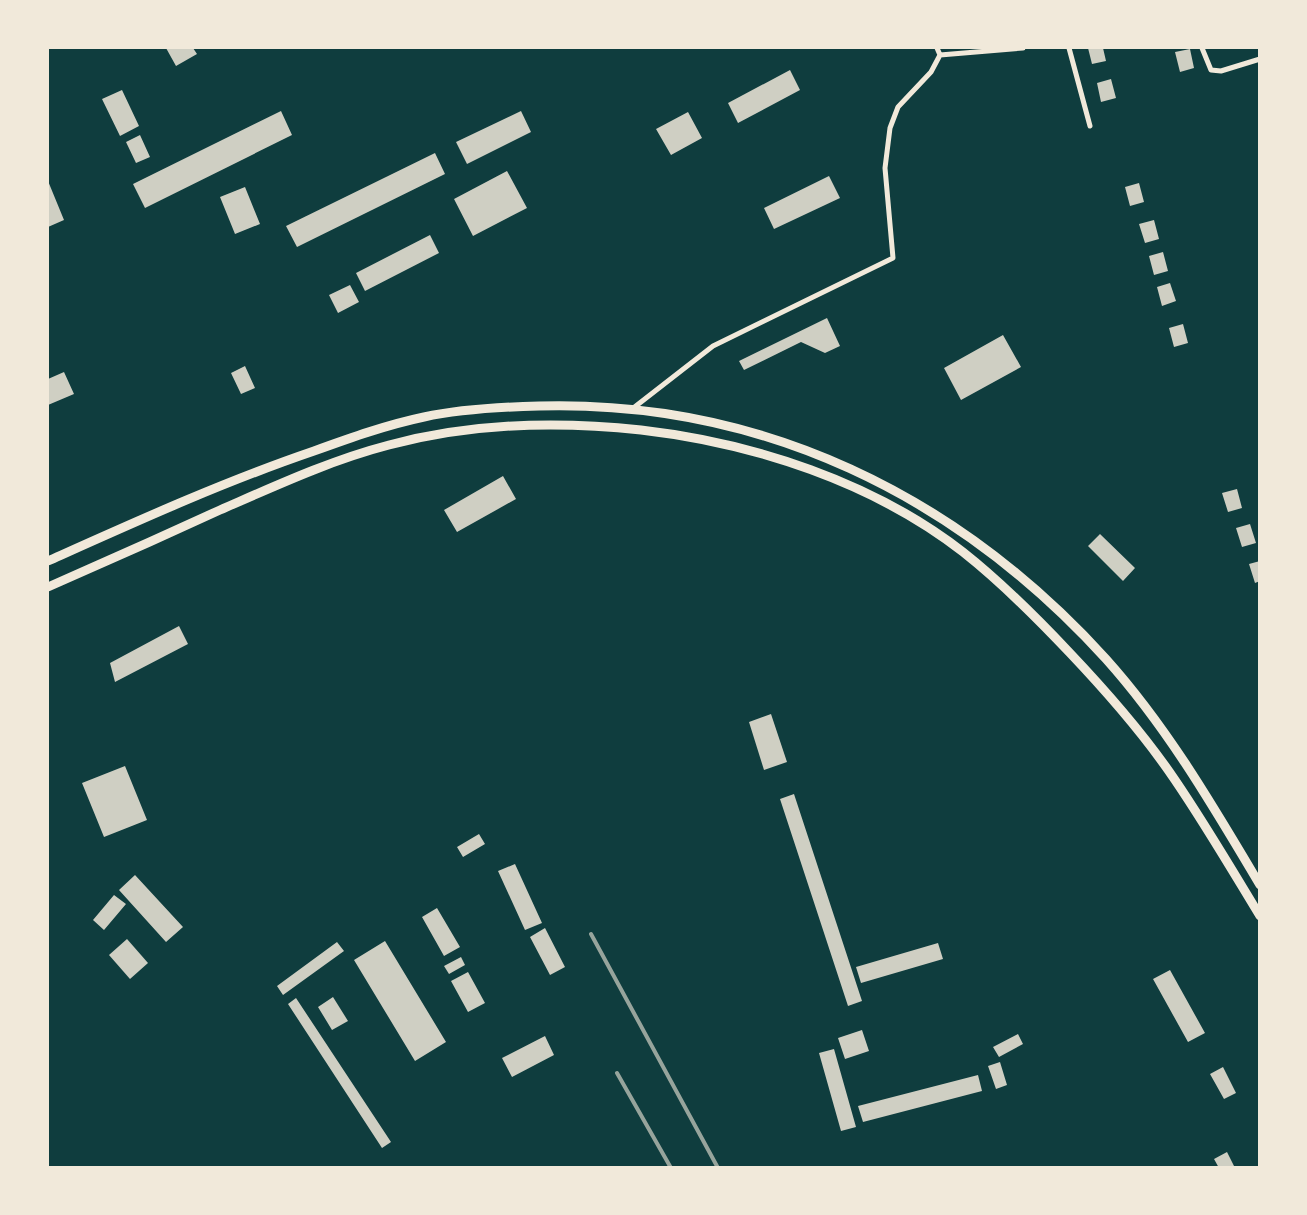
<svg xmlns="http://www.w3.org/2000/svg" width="1307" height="1215" font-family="Literata,serif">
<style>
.building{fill:#cfcfc3}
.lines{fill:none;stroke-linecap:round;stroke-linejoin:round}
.minor{stroke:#f1e9da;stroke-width:5}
.trunk{stroke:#f1e9da;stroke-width:9}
.rail{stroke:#97a49c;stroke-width:4}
</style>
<rect width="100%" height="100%" fill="#0f3d3e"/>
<path class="building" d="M 166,48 L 193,48 L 197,54 L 176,66 Z
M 1088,48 L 1103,48 L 1106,61 L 1092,64 Z
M 1190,49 L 1194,68 L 1180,72 L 1175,52 Z
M 790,70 L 800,90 L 738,123 L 728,103 Z
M 1111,79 L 1116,98 L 1101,102 L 1097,83 Z
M 122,90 L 139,126 L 120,136 L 102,99 Z
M 281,111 L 292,135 L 145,208 L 133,184 Z
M 521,111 L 531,132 L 467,164 L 456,142 Z
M 688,112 L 702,138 L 671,155 L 656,129 Z
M 140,135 L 150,157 L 136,163 L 126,142 Z
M 435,153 L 445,174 L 297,247 L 286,226 Z
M 507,171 L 527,208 L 473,236 L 454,199 Z
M 829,176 L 840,198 L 774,229 L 764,208 Z
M 48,181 L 64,220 L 48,227 Z
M 1139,183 L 1144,202 L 1130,206 L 1125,187 Z
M 245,187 L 260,224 L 235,234 L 220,197 Z
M 1154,220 L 1159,239 L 1145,243 L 1139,224 Z
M 430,235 L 439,253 L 365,291 L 356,273 Z
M 1163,252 L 1168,271 L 1154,275 L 1149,256 Z
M 1170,283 L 1176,301 L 1162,306 L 1157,287 Z
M 350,285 L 359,302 L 338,313 L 329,295 Z
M 827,318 L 840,346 L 825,353 L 801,342 L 744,370 L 739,361 Z
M 1183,324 L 1188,343 L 1174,347 L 1169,328 Z
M 1003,335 L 1021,367 L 961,400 L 944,368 Z
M 245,366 L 255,388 L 241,394 L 231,373 Z
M 64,372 L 74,394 L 48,405 L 48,379 Z
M 503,476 L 516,499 L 457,532 L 444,510 Z
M 1237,489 L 1242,508 L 1228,512 L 1222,493 Z
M 1250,524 L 1256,543 L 1242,547 L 1236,528 Z
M 1100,534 L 1135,568 L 1123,581 L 1088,546 Z
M 1260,561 L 1260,581 L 1255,583 L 1249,564 Z
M 179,626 L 188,644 L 115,682 L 110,663 Z
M 771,714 L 787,762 L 764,770 L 749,722 Z
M 125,766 L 147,820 L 104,837 L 82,783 Z
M 794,794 L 862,1001 L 848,1006 L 780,799 Z
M 479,834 L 485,844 L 463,857 L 457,847 Z
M 515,864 L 542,923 L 525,930 L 498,871 Z
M 135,875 L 183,927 L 166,942 L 119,890 Z
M 114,895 L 126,904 L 104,930 L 93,920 Z
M 437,908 L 460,947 L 444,956 L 422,917 Z
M 545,928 L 565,967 L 550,975 L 530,937 Z
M 127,939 L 148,963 L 130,979 L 109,955 Z
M 385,941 L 446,1042 L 415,1061 L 354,960 Z
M 337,942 L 344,951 L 283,995 L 277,986 Z
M 938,943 L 943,959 L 861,983 L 856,967 Z
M 461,957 L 465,965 L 449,974 L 444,966 Z
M 1170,970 L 1205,1033 L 1188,1042 L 1153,979 Z
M 468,972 L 485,1003 L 468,1012 L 451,981 Z
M 333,997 L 348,1021 L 332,1030 L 318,1007 Z
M 296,998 L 391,1142 L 382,1148 L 288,1004 Z
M 862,1030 L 869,1051 L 845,1059 L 838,1038 Z
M 1018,1034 L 1023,1044 L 999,1057 L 993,1047 Z
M 545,1036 L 554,1055 L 512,1077 L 502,1058 Z
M 834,1049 L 856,1127 L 841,1131 L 819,1053 Z
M 1000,1062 L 1007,1085 L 996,1089 L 988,1066 Z
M 1223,1067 L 1236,1093 L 1224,1099 L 1210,1074 Z
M 978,1075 L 982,1091 L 863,1122 L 858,1106 Z
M 1227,1152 L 1235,1168 L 1219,1168 L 1214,1159 Z"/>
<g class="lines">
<path class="minor" d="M 1069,48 L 1090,126
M 1202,48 L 1211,70 L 1221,71 L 1260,59
M 940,55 L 1023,48
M 632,409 L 713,346 L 893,258 L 885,168 L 890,128 L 898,107 L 931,72 L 940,55 L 937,48"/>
<path class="trunk" d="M 48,561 C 135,522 223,482 314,451 C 350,438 386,425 424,417 C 461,409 501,407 539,406 C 762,400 957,495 1106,659 C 1167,727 1213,806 1260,885
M 48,587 C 105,562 163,536 220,510 C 275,486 331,460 389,445 C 471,423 558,421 641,430 C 754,443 873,482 963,552 C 1001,582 1036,617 1069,652 C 1107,692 1144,734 1175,780 C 1205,824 1232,870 1260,916"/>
<path class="rail" d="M 591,934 L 718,1168
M 617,1073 L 671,1168"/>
</g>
<rect width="1307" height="1215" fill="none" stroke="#f1e9da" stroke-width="98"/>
</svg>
